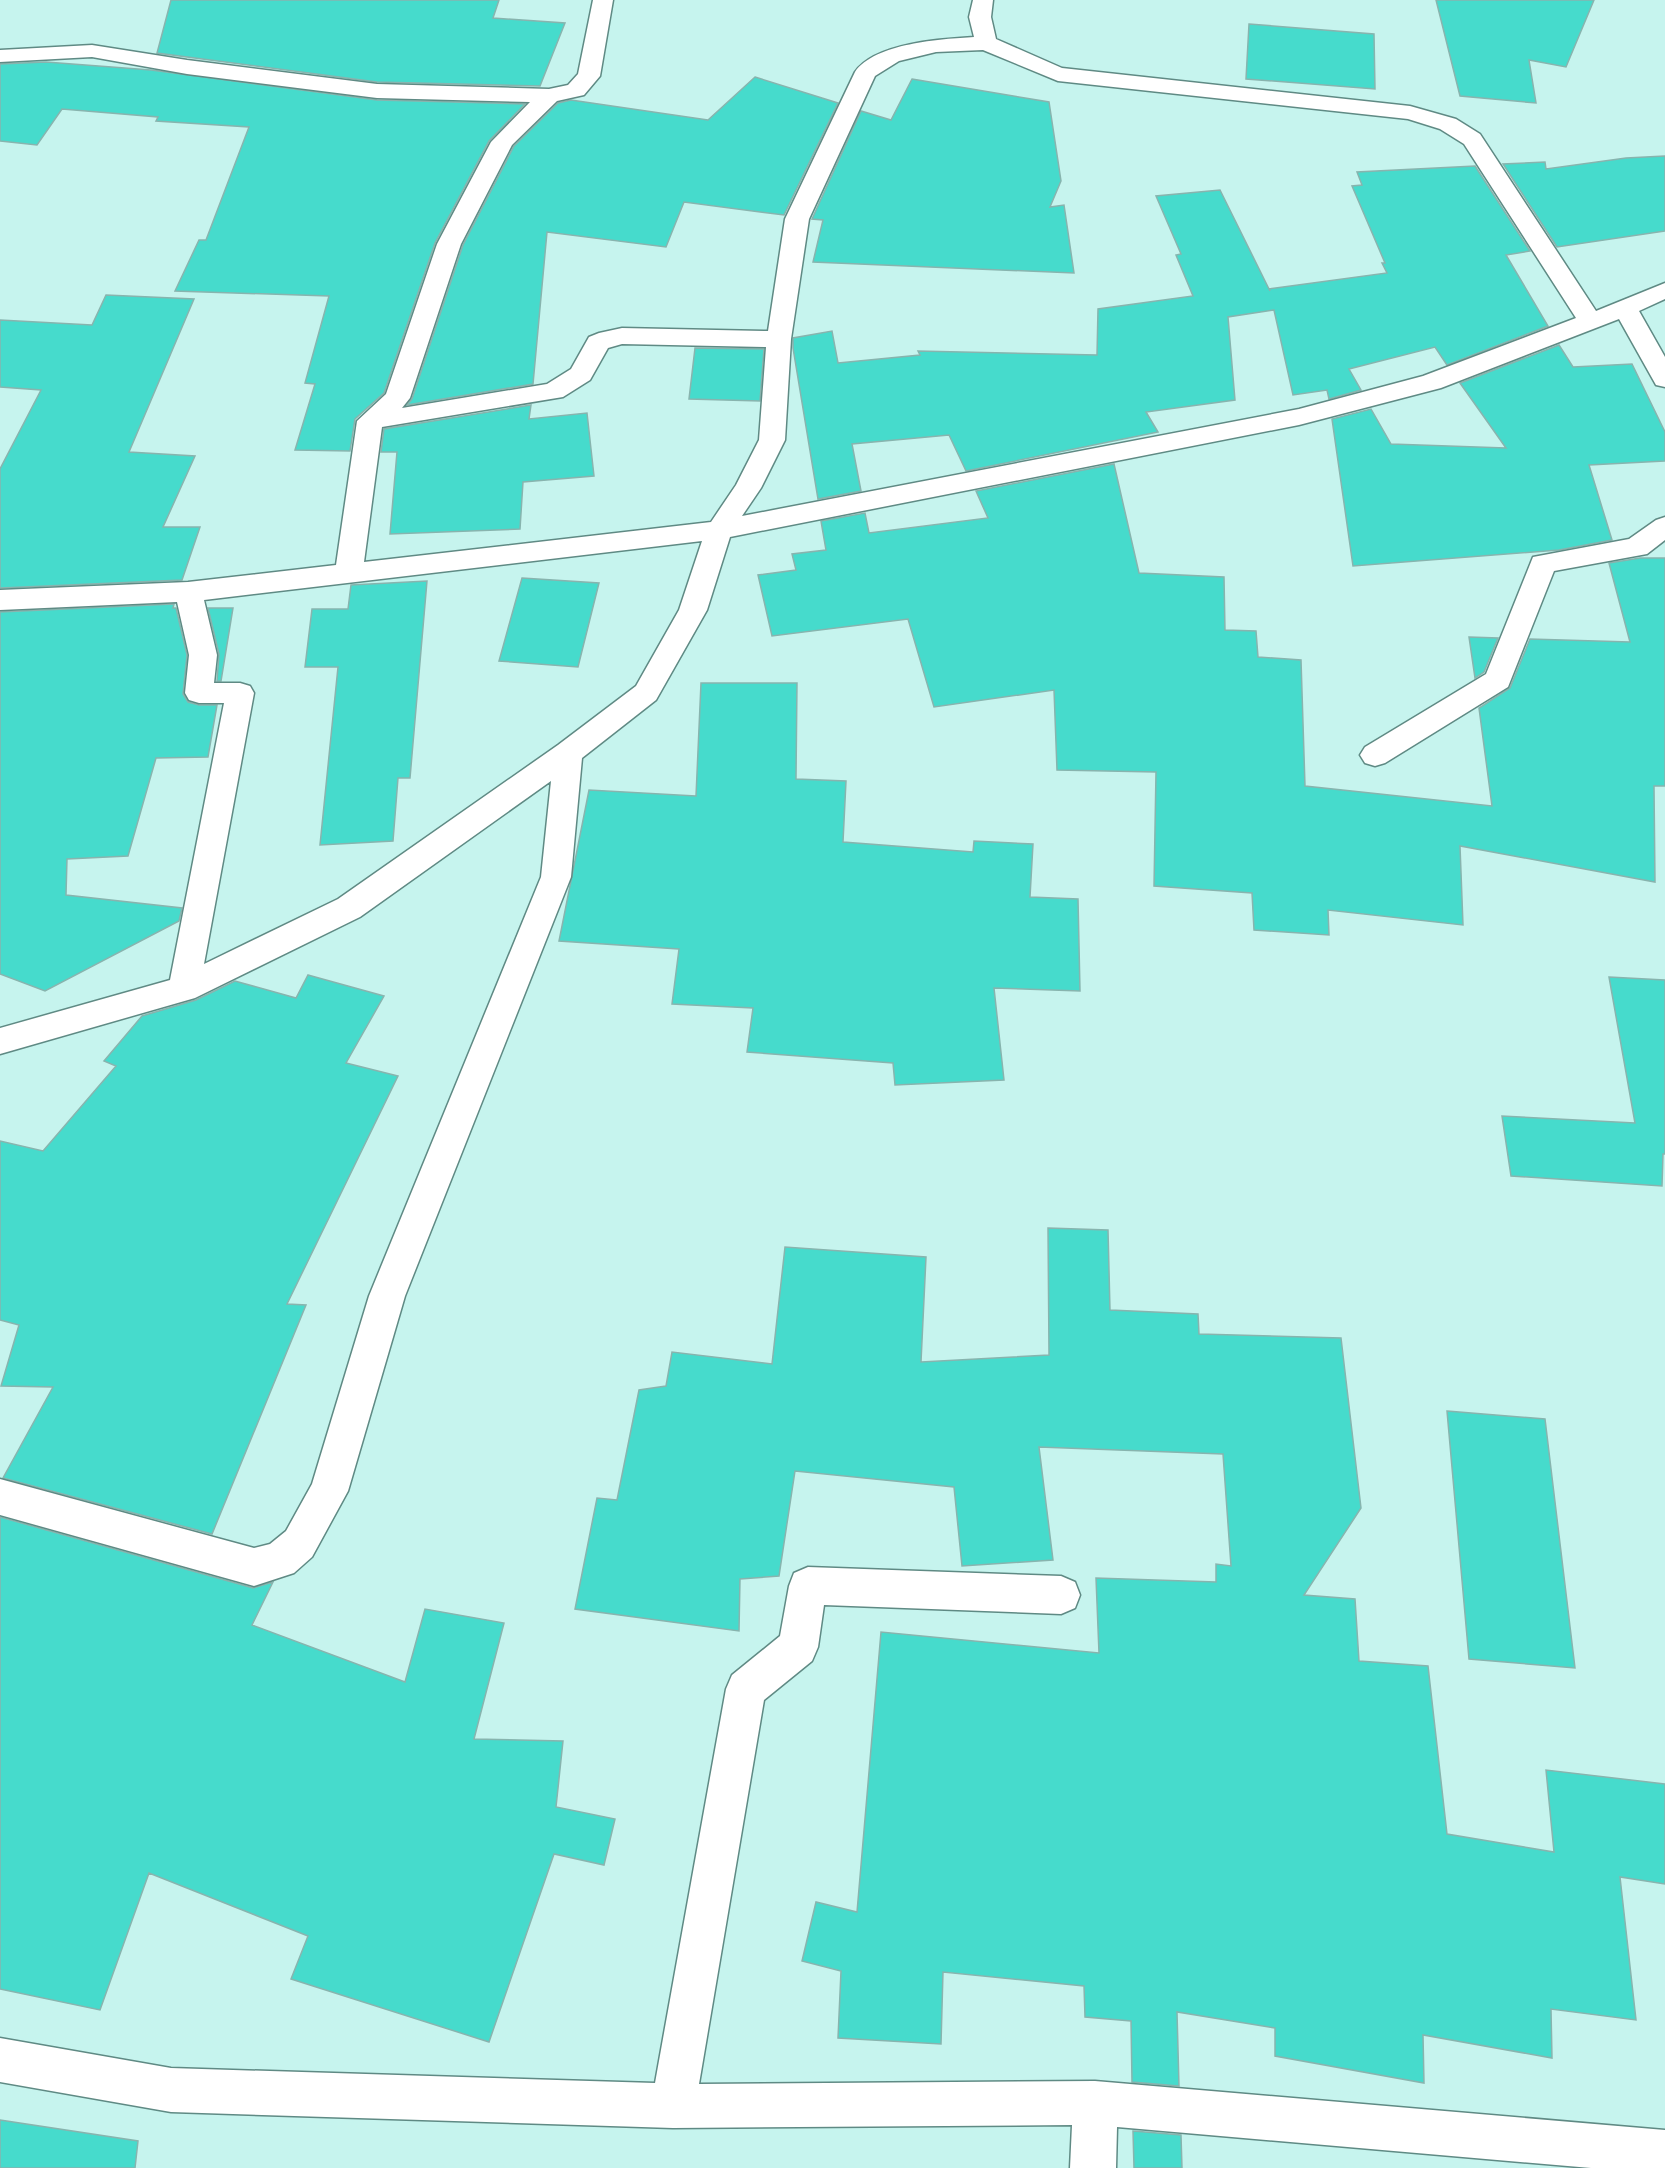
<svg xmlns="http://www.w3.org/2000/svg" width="1665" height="2168" font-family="'PT Sans Narrow',sans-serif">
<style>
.building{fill:#46dbcc;stroke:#88b4ae;stroke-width:1.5}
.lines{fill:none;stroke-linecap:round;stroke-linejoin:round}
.minor-casing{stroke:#5f8a84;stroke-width:3}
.minor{fill:#fff;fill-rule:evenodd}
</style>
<rect width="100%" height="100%" fill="#c6f4ee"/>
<path class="building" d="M 171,0 L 499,0 L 493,18 L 565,23 L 540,86 L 377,82 L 157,53 Z
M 1436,0 L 1594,0 L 1566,67 L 1529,60 L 1536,103 L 1460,96 Z
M 1249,24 L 1374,34 L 1375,89 L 1246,79 Z
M 46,62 L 151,70 L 377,100 L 525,104 L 489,141 L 435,243 L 384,393 L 355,419 L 350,451 L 295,450 L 315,384 L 305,383 L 329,296 L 175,291 L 199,240 L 206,240 L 249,127 L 156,121 L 158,117 L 62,109 L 37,145 L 0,141 L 0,64 Z
M 755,77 L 838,103 L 784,215 L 684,202 L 666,247 L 547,232 L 533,384 L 407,405 L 412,399 L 463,245 L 514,146 L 558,103 L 571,100 L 708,120 Z
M 912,79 L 1049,102 L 1061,181 L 1050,207 L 1064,205 L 1074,273 L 813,262 L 823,220 L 812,219 L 861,111 L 891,120 Z
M 1665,156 L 1665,231 L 1557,247 L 1503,164 L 1545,162 L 1546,169 L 1626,158 Z
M 1475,166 L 1530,251 L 1506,255 L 1548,326 L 1447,365 L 1435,347 L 1349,369 L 1361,390 L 1329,399 L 1327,390 L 1293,395 L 1274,310 L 1228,317 L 1235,400 L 1146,412 L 1158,432 L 966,471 L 949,435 L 852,444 L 861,491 L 818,499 L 793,348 L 793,338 L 832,331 L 838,363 L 920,355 L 918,351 L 1097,355 L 1098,309 L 1193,296 L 1176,255 L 1181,254 L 1156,196 L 1220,190 L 1270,291 L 1269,289 L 1387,273 L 1382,263 L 1385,263 L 1352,186 L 1362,185 L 1357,172 Z
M 106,295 L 194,299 L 129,452 L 195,456 L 163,527 L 200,527 L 182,580 L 0,588 L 0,469 L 41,390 L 0,387 L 0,320 L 92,325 Z
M 1559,345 L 1573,367 L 1632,364 L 1665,432 L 1665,461 L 1589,465 L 1612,540 L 1559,550 L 1353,566 L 1332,419 L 1371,409 L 1391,444 L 1506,448 L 1460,383 Z
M 695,348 L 764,349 L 760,401 L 689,399 Z
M 531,405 L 529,419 L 587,413 L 594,476 L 523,482 L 520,529 L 390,534 L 397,452 L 381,452 L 384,429 Z
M 1114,464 L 1139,573 L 1224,577 L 1225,630 L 1256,631 L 1258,657 L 1301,660 L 1305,786 L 1492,806 L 1479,708 L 1510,688 L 1530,639 L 1630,642 L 1609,563 L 1640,558 L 1665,558 L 1665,786 L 1654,786 L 1655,882 L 1460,846 L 1463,925 L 1328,910 L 1329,935 L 1254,930 L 1252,893 L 1154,886 L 1156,772 L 1057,770 L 1054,690 L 934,707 L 908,619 L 772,636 L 758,575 L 796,570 L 792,554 L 826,550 L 821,521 L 865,513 L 869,533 L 988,518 L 976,491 Z
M 522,578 L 599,583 L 578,667 L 499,661 Z
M 427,581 L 410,778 L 398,778 L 393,841 L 320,845 L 338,667 L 305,667 L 312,609 L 348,609 L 351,585 Z
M 174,604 L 173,608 L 176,608 L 187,655 L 183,694 L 188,702 L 199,705 L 217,705 L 208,757 L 156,758 L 128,856 L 67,859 L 66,895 L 182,908 L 179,921 L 45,991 L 0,974 L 0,612 Z
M 208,608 L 233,608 L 221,681 L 217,681 L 219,654 Z
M 1469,637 L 1498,638 L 1484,672 L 1475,678 Z
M 701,683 L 797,683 L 796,779 L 846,781 L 843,842 L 973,852 L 974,841 L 1033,844 L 1030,897 L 1078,899 L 1080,991 L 994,988 L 1004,1080 L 895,1085 L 893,1063 L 747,1052 L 753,1008 L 672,1004 L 679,949 L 559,941 L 589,790 L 696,796 Z
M 308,975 L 384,996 L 346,1063 L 398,1076 L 287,1304 L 306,1305 L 212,1534 L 3,1478 L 53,1387 L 1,1386 L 19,1325 L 0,1320 L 0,1141 L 43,1151 L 116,1066 L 104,1061 L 142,1016 L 196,1000 L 235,981 L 296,998 Z
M 1609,977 L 1665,980 L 1665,1154 L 1663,1154 L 1662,1186 L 1511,1176 L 1502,1116 L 1635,1123 Z
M 1048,1228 L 1108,1230 L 1110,1310 L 1198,1314 L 1199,1334 L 1341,1338 L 1361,1508 L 1304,1595 L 1355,1599 L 1359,1661 L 1428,1666 L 1447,1834 L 1554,1852 L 1546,1770 L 1665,1784 L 1665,1884 L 1620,1877 L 1636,2020 L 1551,2009 L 1552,2058 L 1423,2035 L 1424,2083 L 1275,2056 L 1275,2028 L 1177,2012 L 1179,2086 L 1132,2082 L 1131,2021 L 1085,2017 L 1084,1986 L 943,1972 L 941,2044 L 838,2038 L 841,1971 L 802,1961 L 816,1902 L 857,1912 L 881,1632 L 1099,1653 L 1096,1578 L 1216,1582 L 1216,1564 L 1231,1566 L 1223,1454 L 1039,1447 L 1053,1560 L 962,1566 L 954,1487 L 795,1471 L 779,1576 L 740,1579 L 739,1631 L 575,1609 L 597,1498 L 617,1500 L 639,1390 L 666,1386 L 672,1352 L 772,1364 L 785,1247 L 926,1257 L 921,1362 L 1049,1355 Z
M 1447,1411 L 1545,1419 L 1575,1668 L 1469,1659 Z
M 0,1517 L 253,1588 L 273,1582 L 252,1625 L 405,1682 L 425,1609 L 504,1623 L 474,1739 L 563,1741 L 556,1807 L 615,1819 L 604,1865 L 554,1854 L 489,2042 L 291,1979 L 308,1936 L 149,1873 L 100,2010 L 0,1989 Z
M 0,2120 L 138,2141 L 135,2168 L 0,2168 Z
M 1133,2131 L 1181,2135 L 1182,2168 L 1134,2168 Z"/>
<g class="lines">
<g class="minor-casing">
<path id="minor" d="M 593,0 L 613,0 L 600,76 L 584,95 L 557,101 L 512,145 L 461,244 L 410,398 L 402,408 L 547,384 L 571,369 L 589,337 L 599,333 L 622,328 L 768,331 L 785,219 L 855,72 C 875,43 941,39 974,37 L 969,17 L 973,0 L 993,0 L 991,17 L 996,39 L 1062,68 L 1410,106 L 1456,119 L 1480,134 L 1596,311 L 1665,283 L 1665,299 L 1639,311 L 1665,357 L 1665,387 L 1656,385 L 1619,319 L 1441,388 L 1299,425 L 730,537 L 707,610 L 656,700 L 582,758 L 571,877 L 405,1296 L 348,1491 L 312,1557 L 294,1573 L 254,1586 L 0,1515 L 0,1479 L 254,1548 L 270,1544 L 286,1531 L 312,1484 L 369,1296 L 541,877 L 551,781 L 360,917 L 195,998 L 0,1054 L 0,1028 L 170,980 L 224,703 L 199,703 L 189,700 L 185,693 L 189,655 L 177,602 L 0,610 L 0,590 L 188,582 L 336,565 L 357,421 L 386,394 L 437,244 L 491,142 L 530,102 L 377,98 L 187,74 L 92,57 L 0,62 L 0,50 L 92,45 L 187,60 L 377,84 L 549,89 L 568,85 L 578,74 ZM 983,50 L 1058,81 L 1408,119 L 1440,129 L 1464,144 L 1576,318 L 1423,376 L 1299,409 L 742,516 L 761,488 L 785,440 L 791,339 L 809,219 L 875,76 L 899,61 L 936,52 ZM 622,344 L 766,347 L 759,440 L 736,485 L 711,522 L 364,562 L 382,427 L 563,397 L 590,380 L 608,348 ZM 702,541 L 679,610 L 636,686 L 558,745 L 338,899 L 204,964 L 254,693 L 250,686 L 240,683 L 214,683 L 217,655 L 204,600 Z
M 1665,517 L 1665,540 L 1647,554 L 1554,571 L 1508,687 L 1385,763 L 1375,766 L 1365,763 L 1360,755 L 1365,747 L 1486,674 L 1533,557 L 1629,539 L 1656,520 Z
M 808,1567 L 1061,1576 L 1075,1582 L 1080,1595 L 1075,1608 L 1061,1614 L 824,1605 L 818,1647 L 812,1661 L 764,1700 L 699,2084 L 1095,2081 L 1665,2130 L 1665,2168 L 1591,2168 L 1117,2127 L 1116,2168 L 1070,2168 L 1072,2125 L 673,2128 L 171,2112 L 0,2082 L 0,2038 L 171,2068 L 655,2083 L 726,1689 L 732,1675 L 780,1636 L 789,1586 L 794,1573 Z"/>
</g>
<use href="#minor" class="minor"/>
</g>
</svg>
